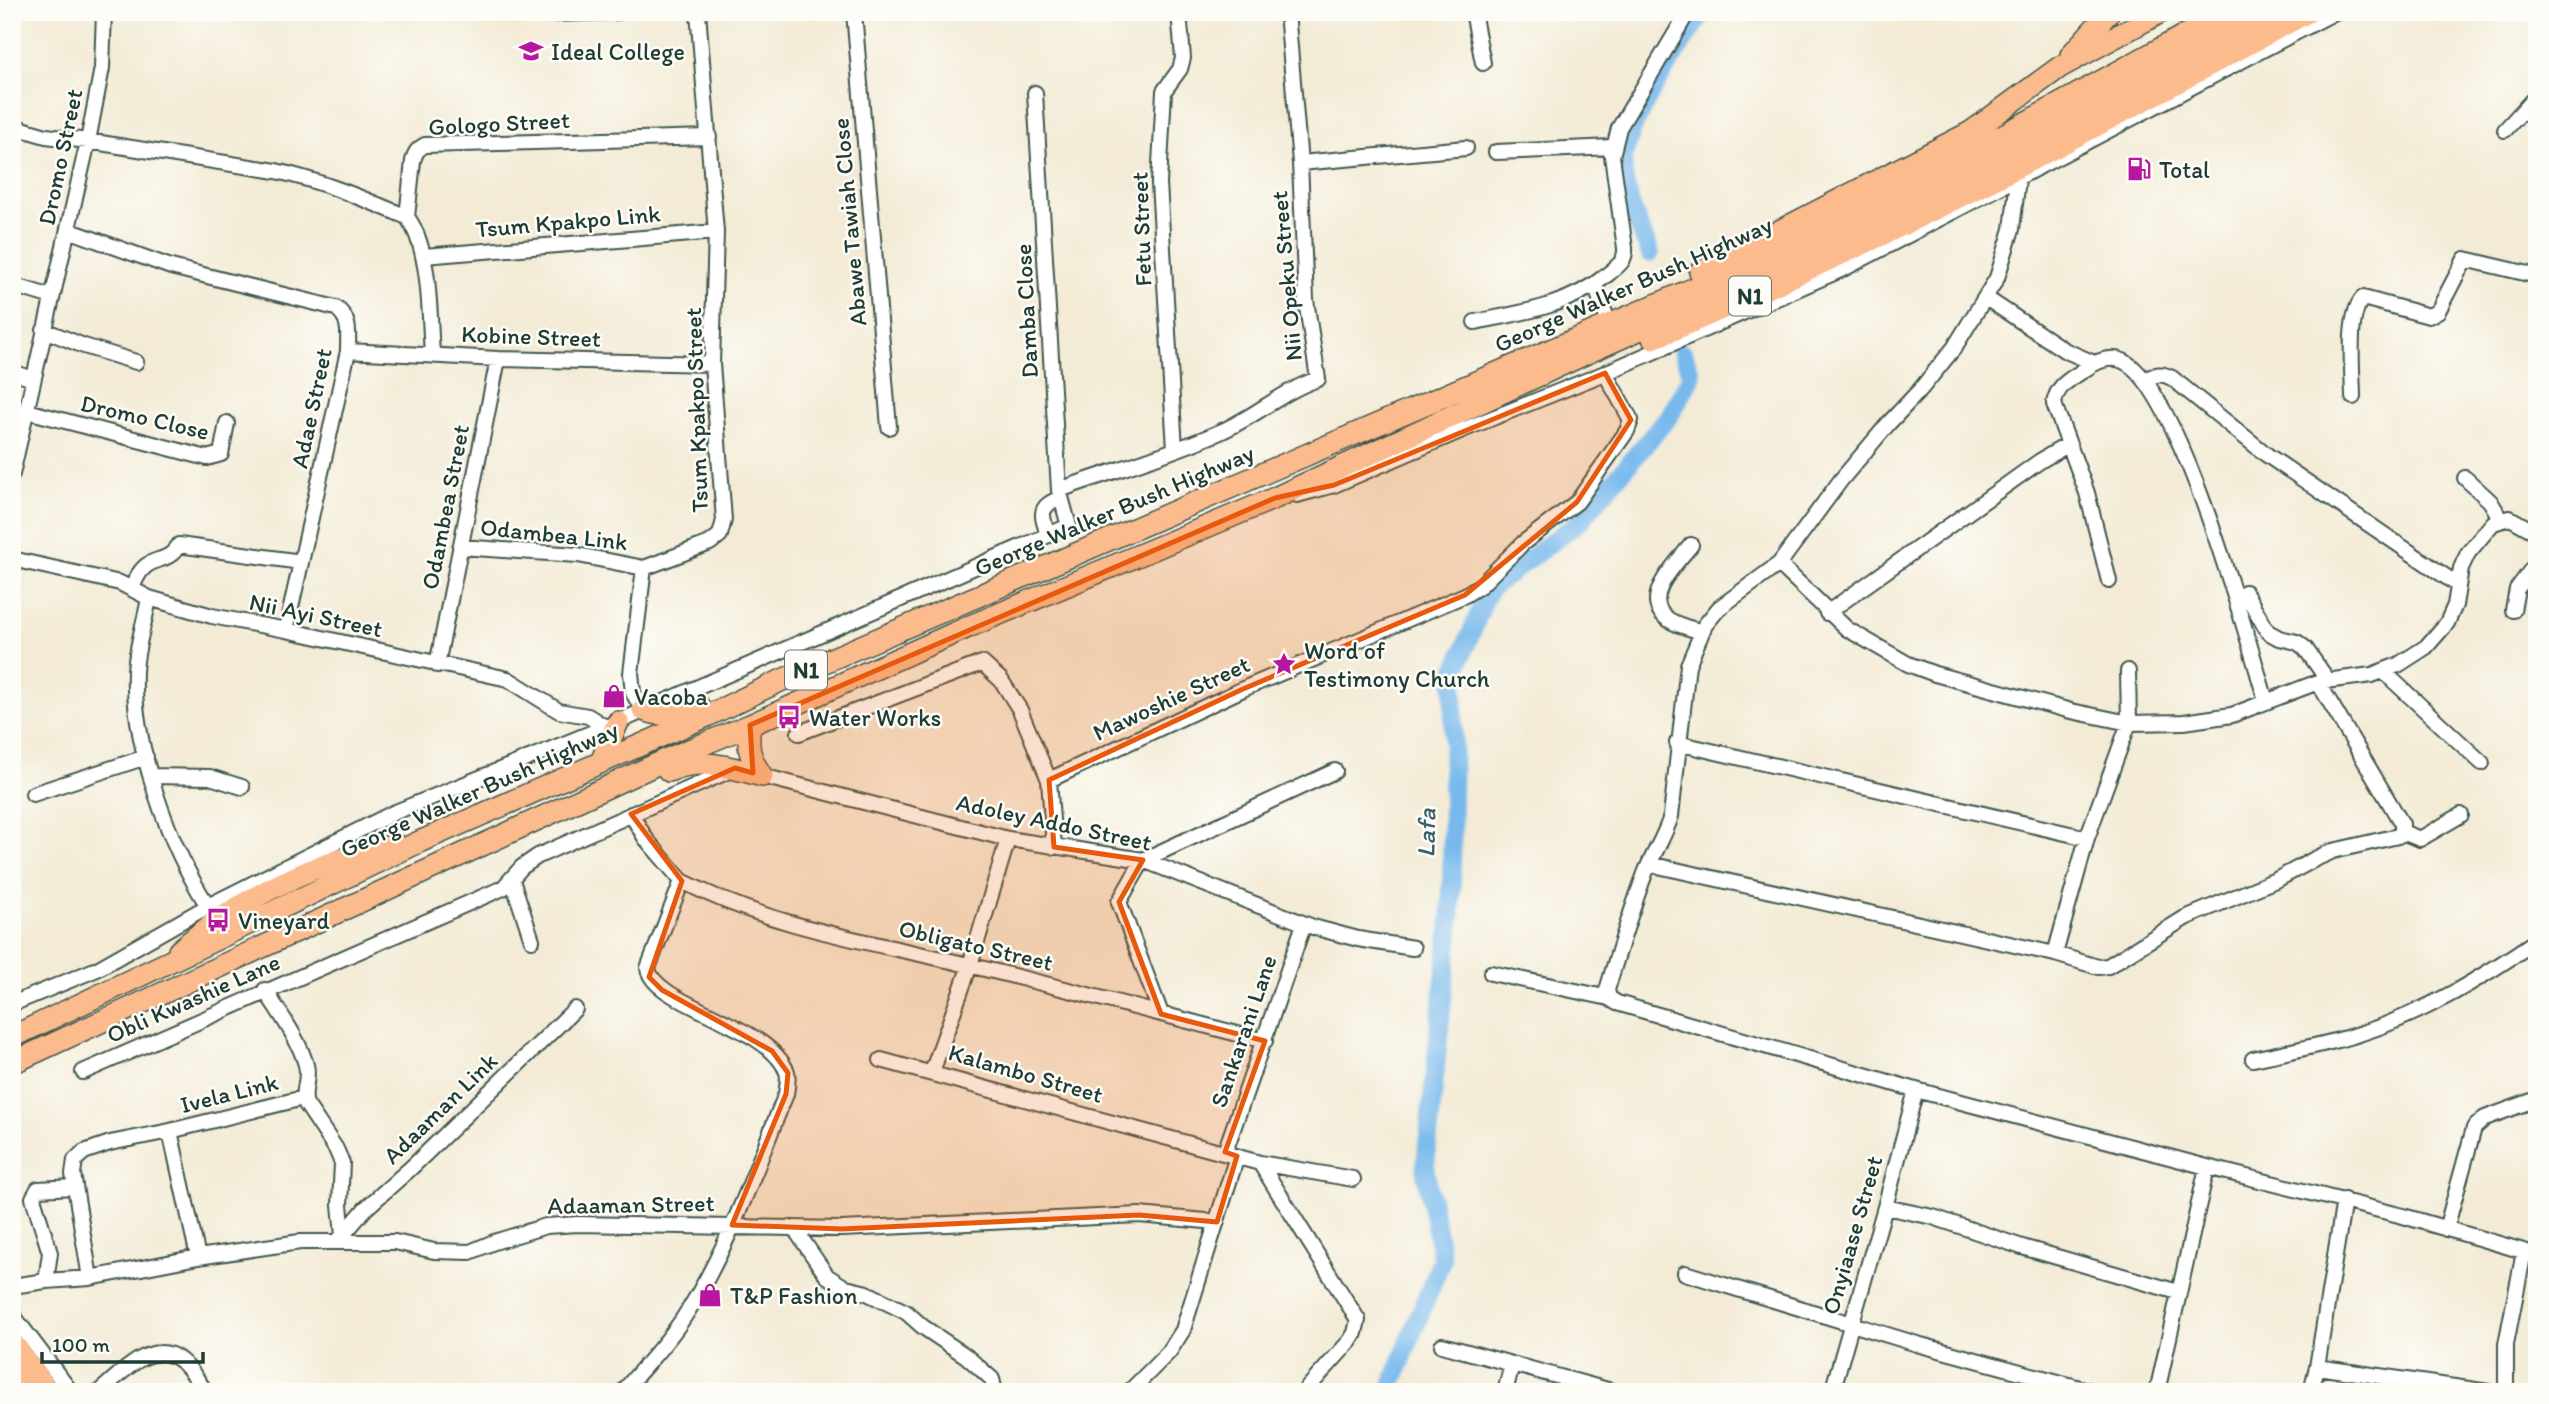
<svg xmlns="http://www.w3.org/2000/svg" width="2549" height="1404" font-family="Itim,sans-serif">
<style>
.lines{fill:none;stroke-linecap:round;stroke-linejoin:round}
.river{stroke:#78b9ed;stroke-width:19}
.minor-casing{stroke:#3f574c;stroke-width:18}
.major-casing{stroke:#3f574c;stroke-width:23}
.highway-casing{stroke:#3f574c;stroke-width:24}
.minor{stroke:#fff;stroke-width:14}
.major{stroke:#fbbb8d;stroke-width:19}
.highway{stroke:#fbbb8d;stroke-width:21}
.marked{fill:#e8590c;fill-opacity:0.2;stroke:#e8590c;stroke-width:5;stroke-linejoin:round}
.labels{text-anchor:middle;dominant-baseline:central;stroke-width:5;stroke-linejoin:round;paint-order:stroke}
.shield{fill:#fdfcf7;stroke:#62766e;stroke-width:2}
.shield-label{font-size:23px;font-weight:bold;fill:#1f3d34}
.poi-label{font-size:24px;fill:#1f3d34;stroke:#fdfcf7;text-anchor:start}
.street-label{font-size:24px;fill:#1f3d34;stroke:#fdfcf7}
.water-label{font-size:26px;font-style:italic;fill:#3a626c;stroke:#fdfcf7}
</style>
<rect width="100%" height="100%" fill="#fdfcf7"/>
<filter id="ink" filterUnits="userSpaceOnUse"><feTurbulence type="fractalNoise" baseFrequency=".0143" numOctaves="2"/><feDisplacementMap in="SourceGraphic" scale="14" xChannelSelector="R" yChannelSelector="G"/><feConvolveMatrix kernelMatrix="1 2 1 2 8 2 1 2 1" color-interpolation-filters="sRGB"/></filter>
<filter id="wash" filterUnits="userSpaceOnUse"><feTurbulence type="fractalNoise" baseFrequency=".00686" numOctaves="4" result="noise"/><feDisplacementMap in="SourceGraphic" scale="28" xChannelSelector="R" yChannelSelector="G"/><feGaussianBlur stdDeviation="1.57" result="paint"/><feColorMatrix in="noise" values="0 0 0 0 0 0 0 0 0 0 0 0 0 0 0 0 0 1.4 0 .05"/><feComposite in="paint" operator="in"/></filter>
<g filter="url(#wash)">
<rect width="100%" height="100%" fill="#f3ebd6"/>
<g class="lines">
<path class="river" d="M 1650,253 C 1640,227 1625,199 1623,170 C 1620,127 1679,50 1703,12
M 1389,1392 L 1442,1259 L 1425,1170 L 1451,916 L 1454,675 L 1489,589 L 1580,521 L 1670,415 L 1689,381 L 1691,374 L 1683,353"/>
</g>
</g>
<g filter="url(#ink)">
<g class="lines">
<g class="minor-casing">
<path id="minor" d="M 854,12 L 889,427
M 1473,12 L 1483,63
M 514,15 L 619,12
M 12,126 L 46,136 L 88,141 L 276,171 C 322,181 364,199 407,217
M 2505,130 L 2537,95
M 1496,152 L 1613,147
M 1300,163 L 1466,148
M 68,230 L 171,267 L 336,308 C 351,319 348,333 348,351 L 286,630
M 424,256 L 716,232
M 12,285 L 52,297
M 1595,285 L 1609,324
M 1986,298 L 2064,350 L 2094,363
M 1475,322 C 1522,313 1570,306 1608,274 C 1618,266 1626,261 1625,248 L 1612,156 L 1619,128 L 1688,12
M 44,330 L 84,346 L 136,362
M 348,351 L 498,359 L 712,364
M 432,354 C 429,314 431,249 407,217 L 413,161 C 415,153 417,149 425,145 L 709,137
M 12,372 L 33,379
M 2145,380 C 2156,374 2161,372 2172,378 L 2267,455 L 2458,585
M 2353,397 C 2353,374 2346,315 2363,298 L 2429,316 L 2438,311 L 2465,259 L 2537,276
M 27,411 L 207,458 L 221,454 L 227,423
M 2536,441 L 2537,440
M 1175,449 L 1159,183 L 1164,91 L 1180,69 L 1183,58 L 1179,12
M 12,474 L 88,141 L 102,68 L 104,12
M 2465,478 L 2490,501 L 2501,519
M 1059,490 C 1112,471 1168,455 1220,432 C 1255,417 1282,391 1318,379 L 1306,300 L 1300,163 L 1287,12
M 1297,495 L 1334,485 L 1460,431 L 1605,373 L 1845,268 L 2335,12
M 1048,535 C 1041,513 1038,507 1061,498
M 1691,545 C 1678,562 1641,596 1665,617 C 1674,625 1690,628 1702,632
M 460,547 L 578,555 L 644,568
M 12,559 L 120,583 L 149,598 L 212,616 L 286,630 L 508,679 L 559,711 L 588,716 L 605,727
M 1779,564 L 1847,629 L 1908,664 L 1935,674 L 2071,711 L 2129,723 L 2184,722 L 2232,715 L 2318,682 L 2372,675 L 2398,665 L 2426,647 L 2447,623 L 2455,605 L 2461,568 L 2468,553 L 2493,523 L 2510,518 L 2537,533
M 644,568 L 710,543 L 720,535 L 724,520 L 712,364 L 716,232 L 698,12
M 2109,581 L 2087,493 L 2054,404 C 2057,385 2069,380 2084,370 C 2095,362 2109,355 2123,361 C 2179,386 2247,637 2266,701
M 132,589 C 145,549 165,569 179,545 L 301,562
M 2245,592 L 2268,632 L 2279,638 L 2297,642 L 2305,648 L 2327,679
M 149,598 C 145,622 136,647 135,672 C 132,744 169,846 208,906
M 2513,610 L 2517,589 L 2537,562
M 1827,613 L 2040,461 L 2069,444
M 437,665 L 498,359
M 2384,672 L 2482,763
M 2318,682 L 2402,824 L 2402,832
M 643,710 L 633,693 L 631,673 L 644,568
M 799,733 L 982,663 L 1001,680 L 1020,710 L 1049,780 L 1054,847
M 1677,743 L 2087,838
M 152,776 L 210,777 L 242,787
M 762,776 L 1008,839 L 1143,860 L 1313,927 L 1358,939 L 1413,948
M 1049,780 L 1243,689 L 1465,595 L 1481,585 L 1523,543 L 1577,502 L 1627,431 L 1631,420 L 1605,373
M 33,794 L 146,757
M 2402,832 L 2420,839 L 2461,815
M 1649,864 L 2055,954 L 2098,967 L 2108,966 L 2185,918 L 2278,879 L 2315,859 L 2333,851 L 2398,836 L 2402,832
M 512,880 L 532,940
M 682,881 C 773,928 873,942 972,966 C 1070,989 1167,1016 1265,1041
M 2055,954 L 2087,838 L 2129,723 L 2128,671
M 1491,973 L 1609,998 L 1617,1003 L 1916,1090 L 2207,1167 L 2403,1216 L 2537,1255
M 265,990 C 280,1014 299,1039 306,1065 C 310,1079 301,1092 306,1104 L 336,1149 L 342,1163 L 340,1205 L 343,1235
M 1609,998 L 1607,990 C 1619,950 1631,910 1646,871 C 1654,852 1665,836 1671,816 L 1688,665 L 1705,625 L 1719,608 L 1779,564 L 1841,480 L 1888,424 L 1920,390 L 1954,348 L 1997,278 L 2012,229 L 2018,179
M 12,1004 L 97,969 L 208,906 L 393,813 L 618,722 L 1069,526 L 1059,490 L 1035,93
M 1161,1014 L 1119,902 L 1143,860 L 1335,771
M 2253,1059 C 2289,1051 2327,1045 2362,1033 C 2425,1013 2483,977 2537,940
M 881,1060 L 1260,1163 L 1353,1179
M 83,1072 L 503,888 L 522,867 L 538,856 L 733,769
M 932,1072 L 970,965 L 1008,839
M 170,1131 L 198,1257
M 1225,1152 L 1304,924
M 1260,1163 L 1358,1320 L 1355,1333 L 1350,1341 L 1304,1392
M 1885,1207 L 1933,1217 L 2022,1247 L 2178,1292
M 794,1228 L 827,1276 L 846,1288 L 867,1293 L 906,1312 L 923,1327 L 966,1356 L 992,1379 L 995,1392
M 2446,1229 L 2474,1128 L 2485,1118 L 2537,1099
M 338,1241 L 365,1209 L 412,1167 L 575,1009
M 1685,1273 L 1917,1344 L 2095,1392
M 90,1278 L 73,1174 L 75,1160 L 84,1152 L 110,1143 L 170,1131 L 303,1098
M 46,1281 L 50,1253 L 33,1198 L 38,1189 L 74,1187
M 12,1286 L 46,1281 L 90,1278 L 198,1257 L 300,1242 L 395,1242 L 434,1251 L 470,1252 L 494,1242 L 546,1226 L 578,1224 L 842,1229 L 1139,1215 L 1217,1222
M 12,1314 L 71,1392
M 1442,1345 L 1615,1392
M 2317,1367 L 2489,1392
M 99,1392 C 121,1374 152,1337 181,1361 C 191,1368 198,1382 206,1392
M 623,1392 C 643,1367 667,1344 684,1317 C 728,1251 756,1167 786,1094 C 787,1087 789,1078 787,1072 C 769,1024 653,1005 648,968 L 682,881 L 646,839 L 631,814
M 1129,1392 L 1169,1352 L 1183,1330 L 1237,1156
M 1505,1392 L 1512,1364
M 1832,1392 L 1885,1207 L 1916,1090
M 2157,1392 L 2207,1167
M 2311,1392 L 2317,1367 L 2344,1200
M 2506,1392 L 2506,1344 L 2524,1252"/>
</g>
<g class="major-casing">
<path id="major" d="M 12,1341 L 50,1392"/>
</g>
<g class="highway-casing">
<path id="highway" d="M 2071,55 L 2109,12
M 1700,272 L 1971,132 L 2060,67 L 2161,12
M 1653,338 C 1708,317 1760,291 1813,267 C 1982,190 2144,100 2308,12
M 643,710 C 664,718 679,714 698,705
M 750,725 C 747,746 749,758 762,776
M 601,762 L 618,722
M 669,771 C 701,757 730,767 762,776
M 179,951 C 236,900 321,858 396,845
M 12,1037 L 419,842 L 707,716 L 780,681 L 1702,285 L 1958,160 L 2227,12
M 12,1063 L 670,758 L 750,725 L 968,627 L 1275,498 L 1589,352 L 1731,289 L 1985,165 L 2267,12
M 12,1363 L 35,1392"/>
</g>
<use href="#minor" class="minor"/>
<use href="#major" class="major"/>
<use href="#highway" class="highway"/>
</g>
</g>
<path class="marked" d="M 1605,373 L 1631,420 L 1577,502 L 1465,595 L 1243,689 L 1049,780 L 1054,847 L 1143,860 L 1119,902 L 1161,1014 L 1265,1041 L 1225,1152 L 1237,1156 L 1217,1222 L 1139,1215 L 842,1229 L 732,1225 L 786,1094 L 788,1073 L 772,1051 L 662,990 L 649,977 L 682,881 L 631,814 L 735,768 L 753,773 L 750,725 L 1275,498 L 1334,485 Z"/>
<defs>
<g id="school-bare" transform="scale(1.89)"><path d="M0-5L7-2L0 1L-7-2ZM-4 1L0 2.5L4 1V4Q0 6-4 4Z" fill="#b5179e" stroke="#fdfcf7" stroke-width="2.5" paint-order="stroke"/></g>
<g id="fuel-bare" transform="scale(1.89)"><path d="M-5.5-6h7V0h2V4h1.3V-2.5L3-4.5l.8-.8L6-3V5H2.5V1h-1V6h-7ZM-4.2-4.7v3.2H.2V-4.7Z" fill="#b5179e" stroke="#fdfcf7" stroke-width="2.5" paint-order="stroke"/></g>
<g id="sight-bare" transform="scale(1.89)"><path d="M0-6L1.8-2.2L6-1.7L2.9 1.2L3.7 5.4L0 3.3L-3.7 5.4L-2.9 1.2L-6-1.7L-1.8-2.2Z" fill="#b5179e" stroke="#fdfcf7" stroke-width="2.5" paint-order="stroke"/></g>
<g id="shop-bare" transform="scale(1.89)"><path d="M-5-2.5h2.3a2.7 3.5 0 0 1 5.4 0H5L5.5 6h-11ZM-1.5-2.5h3a1.5 2.3 0 0 0-3 0Z" fill="#b5179e" stroke="#fdfcf7" stroke-width="2.5" paint-order="stroke"/></g>
<g id="bus-bare" transform="scale(1.89)"><path d="M-5-6H5V4H4V6H2V4H-2V6H-4V4H-5ZM-3.5-4V0h7V-4ZM-3.5 1.2v1.5H-2V1.2ZM2 1.2v1.5H3.5V1.2Z" fill="#b5179e" stroke="#fdfcf7" stroke-width="2.5" paint-order="stroke"/></g>
</defs>
<g fill-rule="evenodd">
<use href="#school-bare" x="531" y="51"/>
<use href="#fuel-bare" x="2139" y="169"/>
<use href="#sight-bare" x="1284" y="664"/>
<use href="#shop-bare" x="614" y="696"/>
<use href="#bus-bare" x="789" y="717"/>
<use href="#bus-bare" x="218" y="920"/>
<use href="#shop-bare" x="710" y="1295"/>
</g>
<g class="labels">
<g class="shield">
<rect x="1729" y="276.5" width="42" height="39" rx="5"/>
<rect x="785" y="650.5" width="42" height="39" rx="5"/>
</g>
<g class="shield-label">
<text x="1750" y="296">N1</text>
<text x="806" y="670">N1</text>
</g>
<g class="poi-label">
<text x="551" y="51">Ideal College</text>
<text x="2159" y="169">Total</text>
<text x="1304" y="650">Word of<tspan x="1304" dy="28">Testimony Church</tspan></text>
<text x="634" y="696">Vacoba</text>
<text x="809" y="717">Water Works</text>
<text x="238" y="920">Vineyard</text>
<text x="730" y="1295">T&amp;P Fashion</text>
</g>
<g class="street-label">
<text transform="translate(499 123) rotate(-3)">Gologo Street</text>
<text transform="translate(60 157) rotate(-78)">Dromo Street</text>
<text transform="translate(568 221) rotate(-5)">Tsum Kpakpo Link</text>
<text transform="translate(849 222) rotate(-95)">Abawe Tawiah Close</text>
<text transform="translate(1141 229) rotate(-92)">Fetu Street</text>
<text transform="translate(1286 276) rotate(-95)">Nii Opeku Street</text>
<text transform="translate(1633 284) rotate(-24)">George Walker Bush Highway</text>
<text transform="translate(1026 311) rotate(-93)">Damba Close</text>
<text transform="translate(531 336) rotate(2)">Kobine Street</text>
<text transform="translate(311 408) rotate(-78)">Adae Street</text>
<text transform="translate(696 410) rotate(-92)">Tsum Kpakpo Street</text>
<text transform="translate(145 417) rotate(13)">Dromo Close</text>
<text transform="translate(445 507) rotate(-79)">Odambea Street</text>
<text transform="translate(1114 510) rotate(-23)">George Walker Bush Highway</text>
<text transform="translate(554 534) rotate(6)">Odambea Link</text>
<text transform="translate(316 615) rotate(12)">Nii Ayi Street</text>
<text transform="translate(1171 698) rotate(-25)">Mawoshie Street</text>
<text transform="translate(479 789) rotate(-24)">George Walker Bush Highway</text>
<text transform="translate(1054 822) rotate(12)">Adoley Addo Street</text>
<text transform="translate(976 945) rotate(13)">Obligato Street</text>
<text transform="translate(193 998) rotate(-24)">Obli Kwashie Lane</text>
<text transform="translate(1243 1031) rotate(-71)">Sankarani Lane</text>
<text transform="translate(1026 1073) rotate(16)">Kalambo Street</text>
<text transform="translate(229 1093) rotate(-14)">Ivela Link</text>
<text transform="translate(440 1108) rotate(-44)">Adaaman Link</text>
<text transform="translate(631 1204) rotate(-1)">Adaaman Street</text>
<text transform="translate(1852 1235) rotate(-74)">Onyiaase Street</text>
</g>
<g class="water-label">
<text transform="translate(1426 833) rotate(-89)">Lafa</text>
</g>
</g>
<rect width="2549" height="1404" fill="none" stroke="#fdfcf7" stroke-width="42"/>
<path d="M42 1352v10h161v-10" fill="none" stroke="#1f3d34" stroke-width="3.5"/>
<text x="52" y="1352" font-size="21" fill="#1f3d34" stroke="#fdfcf7" stroke-width="5" paint-order="stroke">100 m</text>
</svg>
